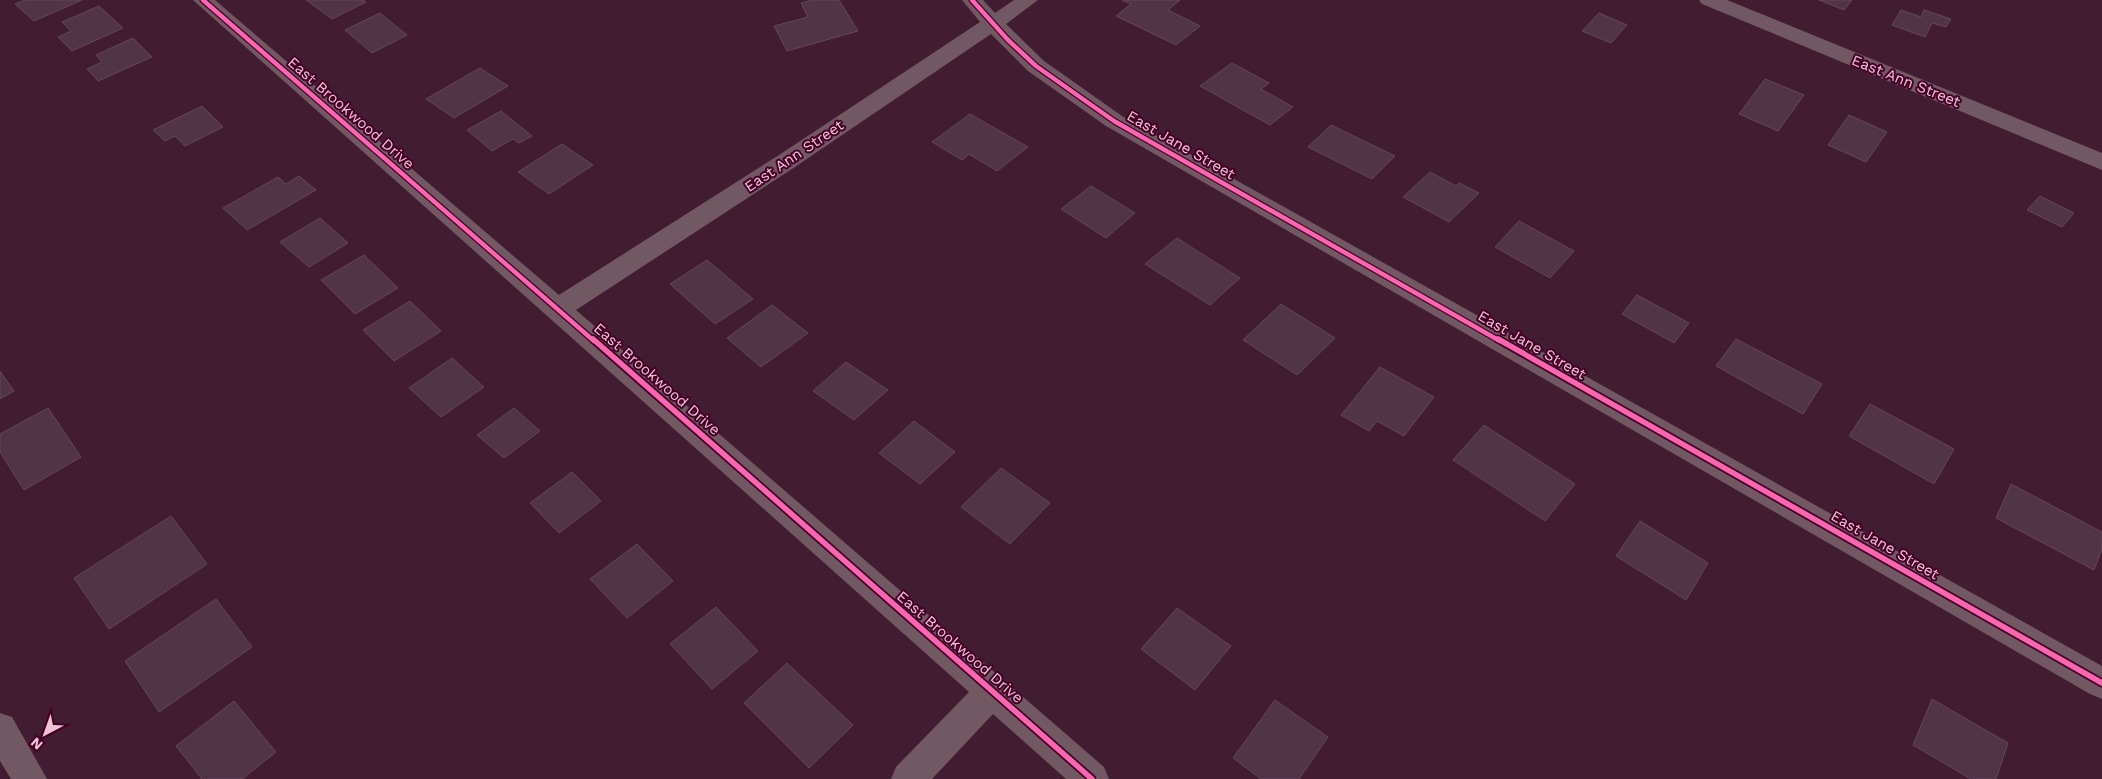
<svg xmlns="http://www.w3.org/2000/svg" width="2102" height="779" font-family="'Work Sans',sans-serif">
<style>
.building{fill:#513546;stroke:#64475a}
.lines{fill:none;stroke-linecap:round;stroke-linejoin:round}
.minor{fill:#715863;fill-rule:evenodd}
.tertiary{fill:#715863;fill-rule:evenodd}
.cycleway-far1-casing{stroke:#460027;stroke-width:7}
.cycleway-casing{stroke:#460027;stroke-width:9}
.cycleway-far1{stroke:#f766af;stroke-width:4.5}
.cycleway{stroke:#f766af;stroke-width:5.5}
.labels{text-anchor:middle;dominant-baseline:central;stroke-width:4;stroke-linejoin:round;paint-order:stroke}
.street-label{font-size:15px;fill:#f0c4d5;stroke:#460027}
</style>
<rect width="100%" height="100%" fill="#421c30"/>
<path class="building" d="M 25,0 L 82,0 L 34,21 L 15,4 Z
M 306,0 L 363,0 L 366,2 L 332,19 Z
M 813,0 L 839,0 L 858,31 L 787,51 L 774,26 L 808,17 L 801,3 Z
M 1122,0 L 1180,0 L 1168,10 L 1200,26 L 1176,45 L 1116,16 L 1131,4 Z
M 1819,0 L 1852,0 L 1844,10 Z
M 99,6 L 123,28 L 72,51 L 58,37 L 71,31 L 62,22 Z
M 1901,10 L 1921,17 L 1924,10 L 1951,19 L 1946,27 L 1932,23 L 1925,37 L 1892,25 Z
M 380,13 L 407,35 L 372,53 L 345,30 Z
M 1599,13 L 1627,25 L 1611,43 L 1582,31 Z
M 133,38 L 152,57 L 98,81 L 87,69 L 102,62 L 96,55 Z
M 1232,63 L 1269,83 L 1261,89 L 1293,107 L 1270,125 L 1200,86 Z
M 480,68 L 508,86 L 454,118 L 426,99 Z
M 1765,79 L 1804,95 L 1778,131 L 1739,114 Z
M 202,106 L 223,127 L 185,146 L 175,136 L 165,141 L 153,130 Z
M 501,111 L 532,136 L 519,143 L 513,139 L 492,151 L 467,130 Z
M 970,114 L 1028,147 L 997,171 L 969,154 L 962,160 L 932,142 Z
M 1849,115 L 1887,132 L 1866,162 L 1828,145 Z
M 1331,125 L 1395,156 L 1372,179 L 1308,147 Z
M 562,144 L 593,165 L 549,194 L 518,172 Z
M 1430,172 L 1456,186 L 1459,183 L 1479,193 L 1449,222 L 1403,197 Z
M 299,176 L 316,190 L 247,230 L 223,208 L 278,177 L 286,184 Z
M 1091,186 L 1135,213 L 1106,238 L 1061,209 Z
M 2040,196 L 2074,213 L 2062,227 L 2027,210 Z
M 320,218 L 348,243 L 309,267 L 280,242 Z
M 1519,221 L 1574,251 L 1550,278 L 1495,247 Z
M 1177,238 L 1240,278 L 1210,305 L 1145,264 Z
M 364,255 L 398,288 L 355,314 L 321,280 Z
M 707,260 L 753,299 L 715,324 L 670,284 Z
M 1637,295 L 1689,323 L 1674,343 L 1622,314 Z
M 410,301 L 441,331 L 394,361 L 363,330 Z
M 1281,304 L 1335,338 L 1297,375 L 1243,340 Z
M 772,305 L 808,333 L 761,367 L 727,338 Z
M 1736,339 L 1822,384 L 1803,414 L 1716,366 Z
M 452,358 L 484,387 L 441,417 L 409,388 Z
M 846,362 L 888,390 L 854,420 L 813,391 Z
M 1380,367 L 1434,397 L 1404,436 L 1377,421 L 1369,431 L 1341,415 Z
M 0,371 L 14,391 L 0,399 Z
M 1870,404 L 1954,449 L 1934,484 L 1849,436 Z
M 48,408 L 81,457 L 24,490 L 0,452 L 0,434 Z
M 514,408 L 540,431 L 504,458 L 477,435 Z
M 914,421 L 955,452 L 920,484 L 879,453 Z
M 1484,425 L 1575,484 L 1545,521 L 1453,460 Z
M 1001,468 L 1050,503 L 1010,544 L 961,507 Z
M 572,472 L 601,501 L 559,533 L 530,503 Z
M 2011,484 L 2102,532 L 2102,549 L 2094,570 L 1996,518 Z
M 171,516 L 207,564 L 109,629 L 74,578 Z
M 1640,521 L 1708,563 L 1686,600 L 1616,556 Z
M 637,544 L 673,581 L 627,618 L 590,579 Z
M 216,599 L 252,647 L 159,712 L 125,661 Z
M 716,607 L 758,651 L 712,689 L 670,644 Z
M 1177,608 L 1231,646 L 1195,690 L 1141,649 Z
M 787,663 L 853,725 L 809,768 L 744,703 Z
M 1932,699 L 2008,743 L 1996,779 L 1971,779 L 1913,745 Z
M 1275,700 L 1328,737 L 1299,779 L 1261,779 L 1233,758 Z
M 234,701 L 276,752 L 242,779 L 202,779 L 176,746 Z"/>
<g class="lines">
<path class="minor" d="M 193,0 L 215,0 L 559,295 L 779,155 L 980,22 L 962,0 L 983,0 L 995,13 L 1014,0 L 1038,0 L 1006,24 L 1044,61 L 1122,116 L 2102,666 L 2102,699 L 2090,694 L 1106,126 L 1028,71 L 991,34 L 795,167 L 576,310 L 1104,767 L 1109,779 L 1066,779 L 993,714 L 932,779 L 891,779 L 896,767 L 969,692 Z
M 1699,0 L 1727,0 L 2102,153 L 2102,170 L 1702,4 Z"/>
<path class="tertiary" d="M 0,713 L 12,717 L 47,779 L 11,779 L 0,761 Z"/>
<g class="cycleway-far1-casing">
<path id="cycleway-far1" d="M 203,0 L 594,341
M 972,0 L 1008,40 L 1036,66 L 1114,121 L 1500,341"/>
</g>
<g class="cycleway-casing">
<path id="cycleway" d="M 593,339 L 1092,779
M 1498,339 L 2102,683"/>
</g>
<use href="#cycleway-far1" class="cycleway-far1"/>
<use href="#cycleway" class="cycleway"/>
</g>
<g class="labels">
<g class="street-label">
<text transform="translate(1906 81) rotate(22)">East Ann Street</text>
<text transform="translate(351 113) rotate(41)">East Brookwood Drive</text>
<text transform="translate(1181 145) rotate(30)">East Jane Street</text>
<text transform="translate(794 156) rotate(-34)">East Ann Street</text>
<text transform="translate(1532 345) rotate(30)">East Jane Street</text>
<text transform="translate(657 379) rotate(41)">East Brookwood Drive</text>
<text transform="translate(1885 545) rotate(30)">East Jane Street</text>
<text transform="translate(960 647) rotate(41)">East Brookwood Drive</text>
</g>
</g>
<g transform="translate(45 734) rotate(221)" stroke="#460027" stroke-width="4" paint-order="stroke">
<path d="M0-4L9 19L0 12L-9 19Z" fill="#f0c4d5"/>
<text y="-8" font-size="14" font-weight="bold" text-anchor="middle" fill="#f0c4d5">N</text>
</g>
</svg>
